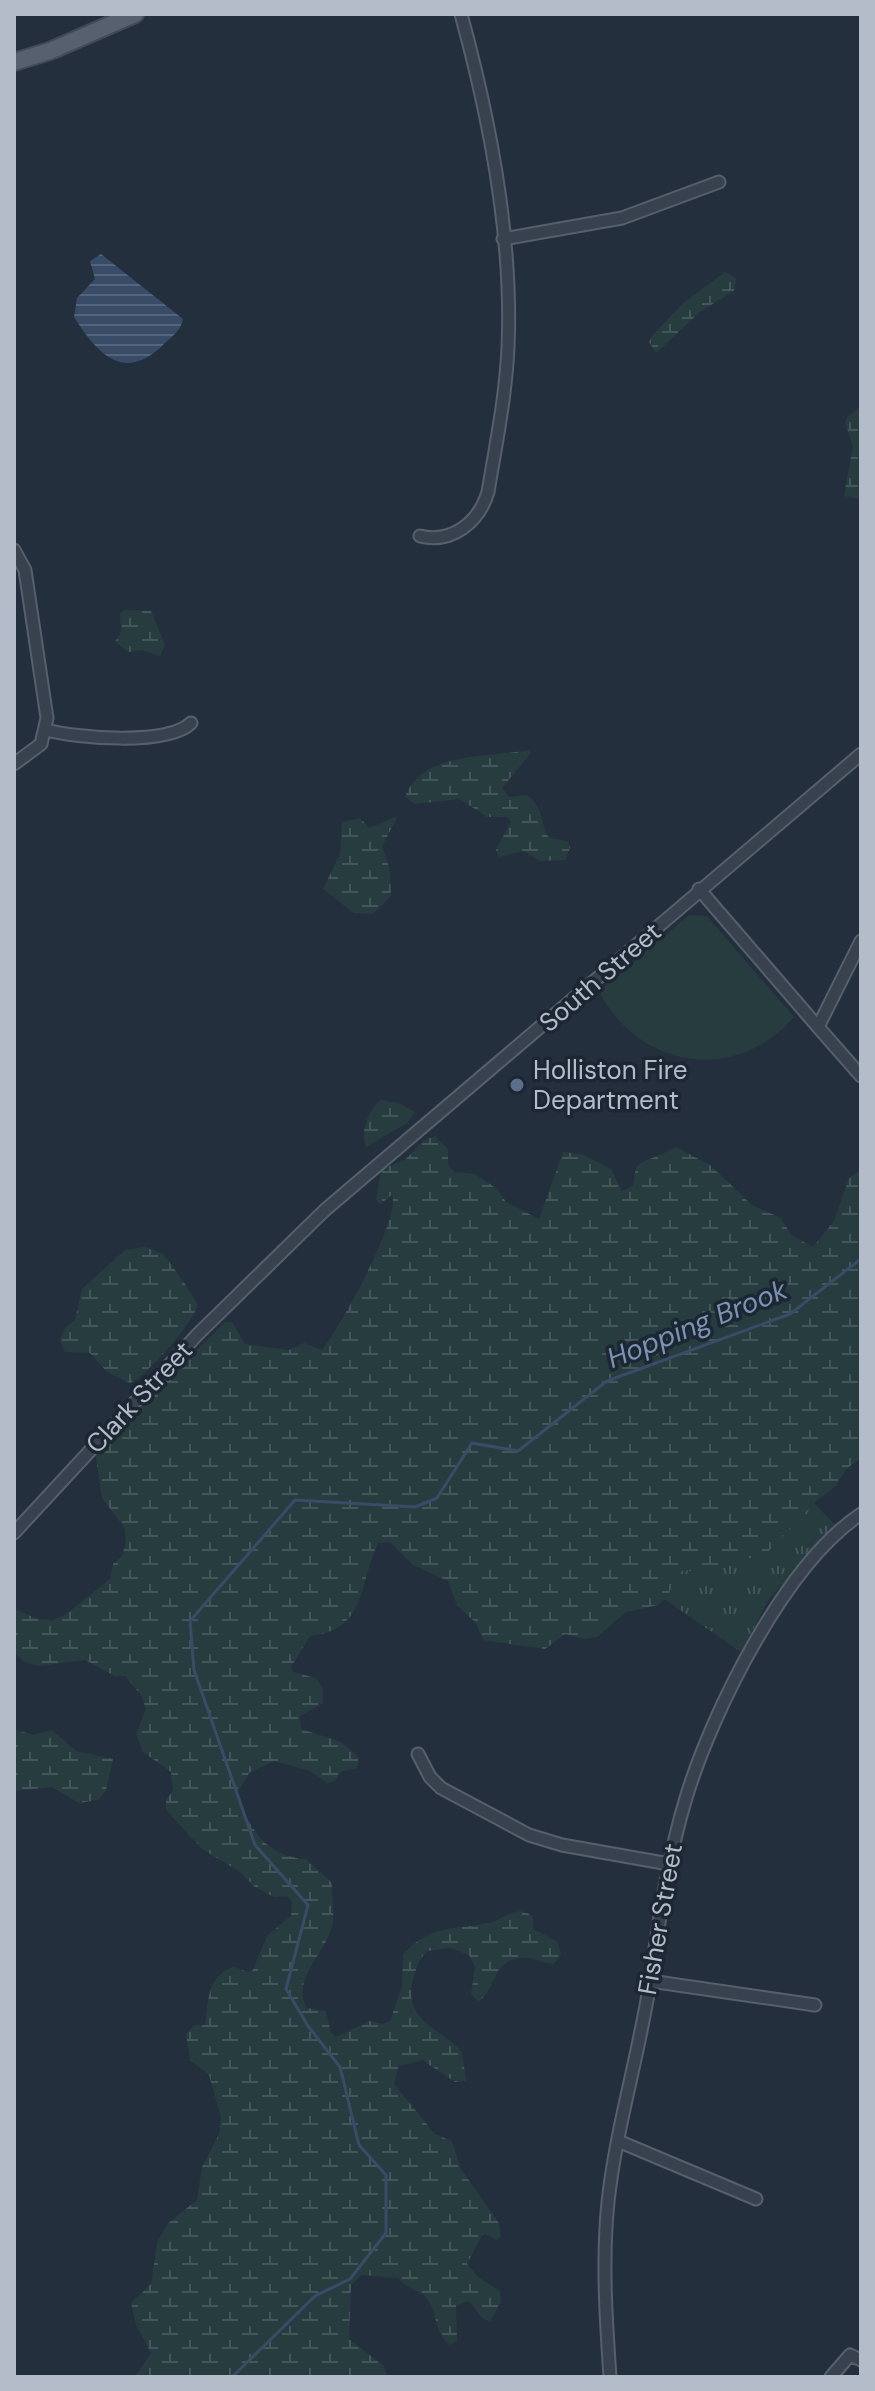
<svg xmlns="http://www.w3.org/2000/svg" width="875" height="2391" font-family="'DM Sans',sans-serif">
<style>
.grass{fill:url(#grass-tufts)}
.wetland{fill:url(#wetland-marsh)}
.garden{fill:#263c3f}
.water{fill:url(#water-rules)}
.lines{fill:none;stroke-linecap:round;stroke-linejoin:round}
.stream{stroke:#394c67;stroke-width:3}
.street-casing{stroke:#565f6c;stroke-width:15}
.primary-casing{stroke:#414a57;stroke-width:20}
.street{stroke:#38414e;stroke-width:11}
.primary{stroke:#56606e;stroke-width:16}
.service-dot{fill:#5c6f8a;stroke:#1d2633;stroke-width:3}
.labels{text-anchor:middle;dominant-baseline:central;stroke-width:7;stroke-linejoin:round;paint-order:stroke}
.street-label{font-size:26px;fill:#b4bcc9;stroke:#1d2633}
.poi-label{font-size:26px;fill:#b4bcc9;stroke:#1d2633;text-anchor:start}
.water-label{font-size:28px;font-style:italic;fill:#7c92b1;stroke:#1d2633}
</style>
<defs>
<pattern id="grass-tufts" width="24" height="20" patternUnits="userSpaceOnUse" patternTransform="scale(2)"><rect width="24" height="20" fill="#263c3f"/><path d="M3 7l-1-3M5 7V3M7 7l1-3M15 17l-1-3M17 17v-4M19 17l1-3" fill="none" stroke="#435659"/></pattern>
<pattern id="wetland-marsh" width="20" height="14" patternUnits="userSpaceOnUse" patternTransform="scale(2)"><rect width="20" height="14" fill="#263c3f"/><path d="M1 5h8M5 5V1M11 12h8M15 12V8" fill="none" stroke="#435659"/></pattern>
<pattern id="water-rules" width="6" height="5" patternUnits="userSpaceOnUse" patternTransform="scale(2)"><rect width="6" height="5" fill="#394c67"/><path d="M0 2.5h6" fill="none" stroke="#53647b"/></pattern>
</defs>
<rect width="100%" height="100%" fill="#242f3e"/>
<path class="grass" d="M 663,1343 L 835,1525 L 769,1599 L 741,1652 L 471,1466 Z"/>
<path class="wetland" d="M 725,272 L 736,278 L 734,291 L 701,311 L 656,353 L 649,342 L 652,336 L 683,303 Z
M 861,407 L 861,499 L 844,496 L 853,446 L 845,422 L 848,416 Z
M 125,610 L 151,611 L 165,645 L 160,656 L 142,650 L 129,652 L 115,642 L 121,632 L 120,613 Z
M 528,750 L 531,753 L 502,788 L 509,797 L 527,795 C 546,810 541,831 549,837 C 553,840 563,839 568,842 L 570,848 L 565,860 L 540,861 L 524,851 L 499,857 L 496,850 L 511,821 L 506,817 L 487,817 L 460,799 L 415,804 L 405,797 C 423,750 490,758 528,750 Z
M 398,816 L 382,846 L 390,870 L 391,896 L 373,914 L 354,913 L 323,889 L 340,854 L 342,822 L 360,818 L 369,828 Z
M 380,1100 L 399,1103 L 415,1112 L 407,1123 L 366,1147 C 360,1131 368,1112 380,1100 Z
M 435,1136 L 448,1149 L 448,1164 L 454,1172 L 475,1174 L 497,1189 L 506,1202 L 539,1219 L 563,1152 L 582,1154 L 611,1169 L 622,1191 L 633,1186 C 635,1179 634,1170 638,1165 C 642,1161 667,1153 676,1147 L 710,1165 L 752,1205 L 781,1218 L 791,1235 L 813,1247 L 834,1221 L 849,1178 L 861,1170 L 861,1458 L 846,1469 L 836,1486 L 815,1502 L 766,1554 L 698,1572 L 683,1570 L 674,1578 L 668,1597 L 658,1605 L 626,1612 L 597,1637 L 584,1639 L 565,1634 L 545,1649 L 483,1640 L 476,1623 L 457,1605 L 448,1581 L 413,1565 L 390,1542 L 378,1543 C 358,1587 366,1630 310,1636 L 291,1667 L 293,1672 L 316,1678 L 322,1687 L 323,1703 L 300,1716 L 301,1729 L 341,1742 L 359,1757 L 357,1768 L 341,1772 L 335,1781 L 327,1783 L 310,1771 L 274,1761 L 249,1773 L 236,1795 C 250,1829 267,1857 306,1859 L 332,1883 C 332,1895 334,1909 333,1920 C 331,1950 289,1978 307,2008 L 326,2011 L 331,2033 L 336,2037 L 370,2021 L 382,2024 L 390,2021 L 402,1986 L 403,1954 C 435,1923 449,1931 488,1923 C 504,1920 517,1903 533,1917 L 533,1929 L 558,1942 L 561,1955 L 554,1964 C 545,1964 537,1959 528,1958 C 491,1956 499,1987 478,2002 L 471,1994 L 475,1967 L 469,1955 L 451,1948 L 427,1951 C 418,1961 417,1967 413,1979 C 402,2021 441,2028 462,2052 L 466,2081 L 455,2082 L 422,2060 L 399,2066 L 394,2084 L 435,2134 L 452,2141 L 461,2169 L 499,2223 L 501,2236 L 497,2240 L 485,2234 L 481,2237 L 467,2264 L 478,2277 L 500,2291 L 501,2302 L 490,2321 L 482,2318 L 469,2301 L 456,2305 L 457,2341 L 450,2345 C 434,2333 438,2315 428,2300 C 422,2290 409,2291 398,2278 L 362,2275 L 351,2285 L 349,2339 L 384,2366 L 387,2377 L 135,2377 L 151,2353 L 136,2325 L 131,2303 L 151,2284 L 157,2243 L 167,2224 L 197,2200 L 202,2167 L 219,2134 L 221,2117 L 209,2075 L 190,2060 L 186,2034 L 194,2025 L 205,2025 C 209,2001 206,1976 234,1967 L 248,1972 L 253,1970 L 267,1936 L 291,1916 L 292,1902 L 287,1896 L 274,1897 L 255,1887 L 240,1872 L 202,1849 L 166,1810 L 166,1800 L 173,1790 L 171,1772 L 143,1752 L 136,1734 L 146,1709 L 141,1695 L 125,1676 L 113,1675 L 85,1660 L 38,1666 L 23,1661 L 14,1652 L 14,1609 L 38,1619 L 53,1620 L 65,1615 L 110,1579 L 113,1564 L 122,1556 L 126,1542 L 124,1527 L 102,1498 L 95,1452 L 225,1322 L 232,1322 L 245,1344 L 289,1350 L 304,1343 L 322,1350 C 339,1329 401,1218 392,1195 L 380,1204 L 376,1200 L 381,1170 L 406,1159 L 423,1141 Z
M 145,1247 L 163,1254 C 169,1261 197,1299 197,1305 C 198,1318 143,1380 130,1383 L 107,1372 L 90,1353 L 65,1352 L 60,1340 L 65,1328 L 75,1320 L 82,1289 L 125,1250 Z
M 14,1729 L 33,1735 L 52,1730 L 76,1751 L 113,1759 L 106,1790 L 98,1800 L 79,1803 L 52,1787 L 14,1791 Z"/>
<path class="garden" d="M 689,915 L 707,916 L 794,1017 C 736,1084 638,1069 599,991 Z"/>
<path class="water" d="M 101,254 L 183,319 C 181,330 173,336 165,343 C 125,384 98,355 74,317 L 77,298 L 95,279 L 90,261 Z"/>
<g class="lines">
<path class="stream" d="M 232,2377 L 315,2296 L 350,2279 L 386,2233 L 386,2175 L 359,2145 L 340,2067 L 308,2026 L 286,1989 L 308,1905 L 255,1845 L 194,1670 L 190,1621 L 295,1500 L 415,1507 L 437,1498 L 472,1443 L 518,1451 L 607,1381 L 790,1314 L 861,1259"/>
<g class="street-casing">
<path id="street" d="M 503,239 L 622,218 L 719,182
M 420,536 C 452,544 479,522 488,492 C 496,444 506,395 508,347 C 513,237 490,120 461,14
M 14,550 L 25,570 L 47,718 L 41,744 L 14,764
M 46,730 C 77,738 167,746 191,723
M 699,889 L 818,1027
M 861,941 L 818,1027 L 861,1076
M 14,1533 L 197,1335 L 325,1210 L 861,754
M 418,1754 L 430,1777 L 441,1788 L 529,1835 L 562,1845 L 669,1864
M 650,1981 L 815,2005
M 618,2141 L 756,2199
M 610,2377 C 606,2319 602,2260 608,2202 C 616,2128 639,2055 650,1982 C 659,1921 668,1857 686,1798 C 712,1712 785,1564 861,1514
M 831,2377 L 850,2355 L 861,2360"/>
</g>
<g class="primary-casing">
<path id="primary" d="M 14,62 L 50,51 L 135,14"/>
</g>
<use href="#street" class="street"/>
<use href="#primary" class="primary"/>
</g>
<circle class="service-dot" cx="517" cy="1085" r="8"/>
<g class="labels">
<g class="street-label">
<text transform="translate(600 977) rotate(-41)">South Street</text>
<text transform="translate(139 1397) rotate(-47)">Clark Street</text>
<text transform="translate(660 1919) rotate(-80)">Fisher Street</text>
</g>
<g class="poi-label">
<text x="533" y="1070">Holliston Fire<tspan x="533" dy="30">Department</tspan></text>
</g>
<g class="water-label">
<text transform="translate(697 1324) rotate(-22)">Hopping Brook</text>
</g>
</g>
<rect width="875" height="2391" fill="none" stroke="#b4bcc9" stroke-width="32"/>
</svg>
